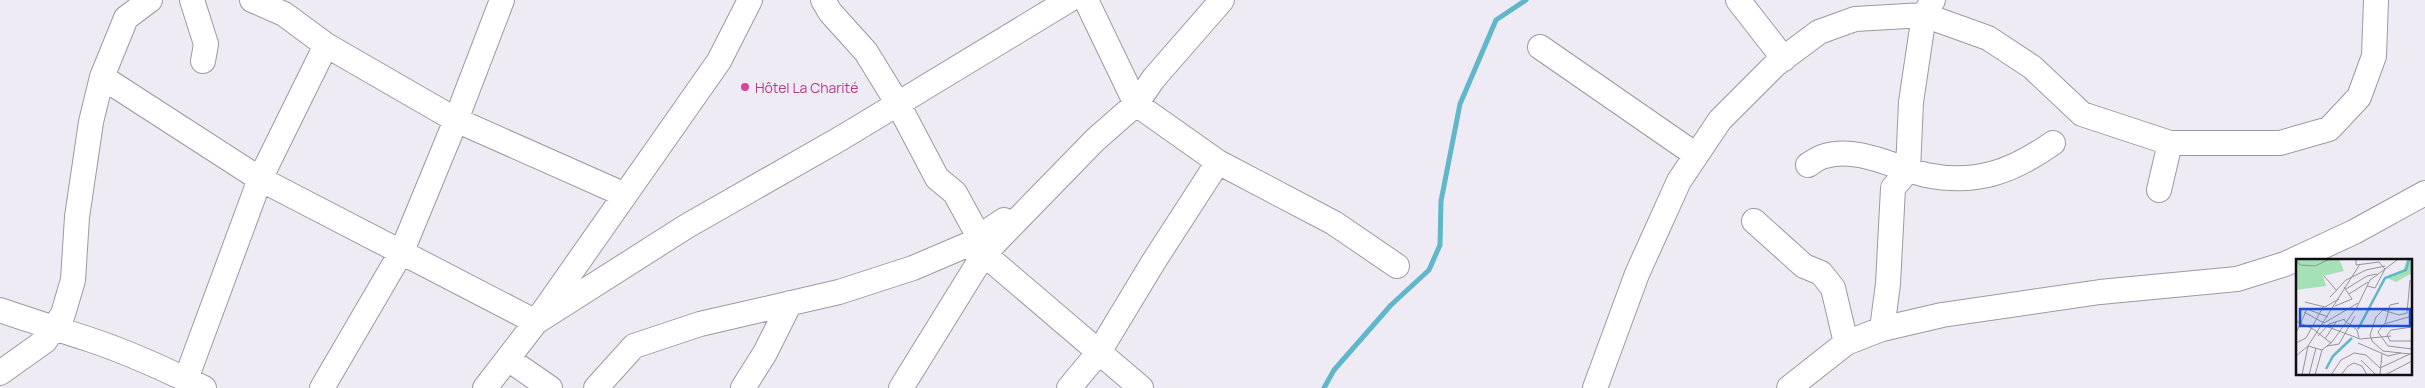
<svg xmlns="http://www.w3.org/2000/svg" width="2425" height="388" font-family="Manrope,sans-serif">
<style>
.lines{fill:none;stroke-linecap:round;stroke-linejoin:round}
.stream{stroke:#60b7ca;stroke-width:5}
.minor-casing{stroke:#9c99a3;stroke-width:26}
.minor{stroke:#fff;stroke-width:24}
.hotel-dot{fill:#d1479c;stroke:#eeebf5;stroke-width:2}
.labels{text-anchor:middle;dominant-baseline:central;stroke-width:4.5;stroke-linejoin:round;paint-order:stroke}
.hotel-label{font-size:14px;fill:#b23c85;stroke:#eeebf5;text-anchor:start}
.inset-river{fill:none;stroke:#60b7ca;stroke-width:2.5}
.inset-road{fill:none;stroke:#95939a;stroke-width:1}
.view{fill:#1d4ed8;fill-opacity:0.15;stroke:#1d4ed8;stroke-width:2.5}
.inset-edge{fill:none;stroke:#0f0e11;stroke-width:2.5}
</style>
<rect width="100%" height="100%" fill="#eeebf5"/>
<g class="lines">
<path class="stream" d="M 1324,388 L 1334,370 L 1391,305 L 1429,270 L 1440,245 L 1441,201 L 1460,104 L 1496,20 L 1526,0"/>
<g class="minor-casing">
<path id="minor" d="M 192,0 L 206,44 L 203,61
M 252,0 L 284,14 L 326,45 L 456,120 L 625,195
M 823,0 L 830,12 L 866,52 L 898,104 L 937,178 L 955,193 L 979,237
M 1086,0 L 1136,104 L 1218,162 L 1334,223 L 1397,266
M 1738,0 L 1784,59
M 1540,47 L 1696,155
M 102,77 L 260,179 L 536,322 L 687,226 L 843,137 L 1069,0
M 1808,165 C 1813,162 1819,157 1825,156 C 1858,146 1895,168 1926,175 C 1976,185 2012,172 2053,143
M 2159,190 L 2170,143
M 1754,221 L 1804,266 L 1821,273 L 1833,288 L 1846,343
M 970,247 L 984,254 L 1141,388
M 0,310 C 29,320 58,329 88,339 C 128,352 166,370 204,388
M 1882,329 L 1888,284 L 1893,188 L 1908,170 L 1911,102 L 1924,15 L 1933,0
M 508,359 L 550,388
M 0,373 L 45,341 L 63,314 L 73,280 L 77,217 L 91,122 L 102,77 L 126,18 L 150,0
M 186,379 L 260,179 L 326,45
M 322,388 L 402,251 L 456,120 L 502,0
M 485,388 L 536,322 L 719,61 L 750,0
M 596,388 L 634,346 L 700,324 L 839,292 L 913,268 L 967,245 L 1004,220
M 743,388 L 765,353 L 790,303
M 901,388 L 984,254 L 1095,140 L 1136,104 L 1154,78 L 1222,0
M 1069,388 L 1099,352 L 1154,261 L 1218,162
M 1595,388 L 1637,274 L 1679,181 L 1720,120 L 1776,64 L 1819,32 L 1855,19 L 1924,15 L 1988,38 L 2032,67 L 2082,114 L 2170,143 L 2280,143 L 2329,129 L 2359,97 L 2374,56 L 2376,0
M 1789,388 L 1846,343 L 1882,329 L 1942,315 L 2100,292 L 2237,279 L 2285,264 L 2354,232 L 2425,193"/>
</g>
<use href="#minor" class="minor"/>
</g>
<circle class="hotel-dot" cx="745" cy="87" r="5"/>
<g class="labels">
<g class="hotel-label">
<text x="755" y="87">Hôtel La Charité</text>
</g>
</g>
<g transform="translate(2296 259)">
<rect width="116" height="116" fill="#eeebf5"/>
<path d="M 0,0 L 43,0 L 48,12 L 27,17 L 30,27 L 0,31 ZM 111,0 L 116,0 L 116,14 L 100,23 L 89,18 L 107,12 Z" fill="#a5e1b7"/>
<path class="inset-river" d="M 62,70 L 89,19 L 110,11 L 113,0M 30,110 L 37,97 L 56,79"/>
<path class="inset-road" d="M 0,1 L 4,6 L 19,7 L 34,0M 28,17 L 41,32M 114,21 L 111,54 L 103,56 L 87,51 L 80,58 L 74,76 L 76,82 L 87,92 L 114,95M 71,27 L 79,29 L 89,10 L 101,1M 50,30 L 71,17 L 81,15M 53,35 L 72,23M 34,38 L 50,21 L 70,11 L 89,7M 9,43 L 29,48 L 43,40M 39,47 L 56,40 L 48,28M 8,53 L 28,64 L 62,44M 116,57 L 88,65 L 82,73 L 92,87 L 116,90M 48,61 L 61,71 L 63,79M 0,62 L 17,70 L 35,84M 89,65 L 94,46 L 103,44M 27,66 L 64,80 L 95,77M 116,68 L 95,71 L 91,76 L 94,82 L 116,82M 1,72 L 11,50 L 32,58M 22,77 L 33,65 L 49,60M 29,80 L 40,63M 0,84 L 10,79 L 27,48M 62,84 L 92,97 L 105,94M 31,87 L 43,85 L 59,57M 0,97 L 12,87 L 26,91 L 36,83 L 61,48 L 74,21 L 89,10 L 83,3 L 60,6 L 60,0M 65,101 L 80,116M 6,116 L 12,87 L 64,5M 13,116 L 20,89M 19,116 L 26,91M 35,116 L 45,101 L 58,94 L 70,96 L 84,109 L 116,94M 45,116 L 52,107 L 58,104 L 66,107 L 71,116M 84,116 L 86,94M 89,116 L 116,102"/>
<path class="view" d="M 4,50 L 114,50 L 114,67 L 4,67 Z"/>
<rect width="116" height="116" class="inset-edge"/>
</g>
</svg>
